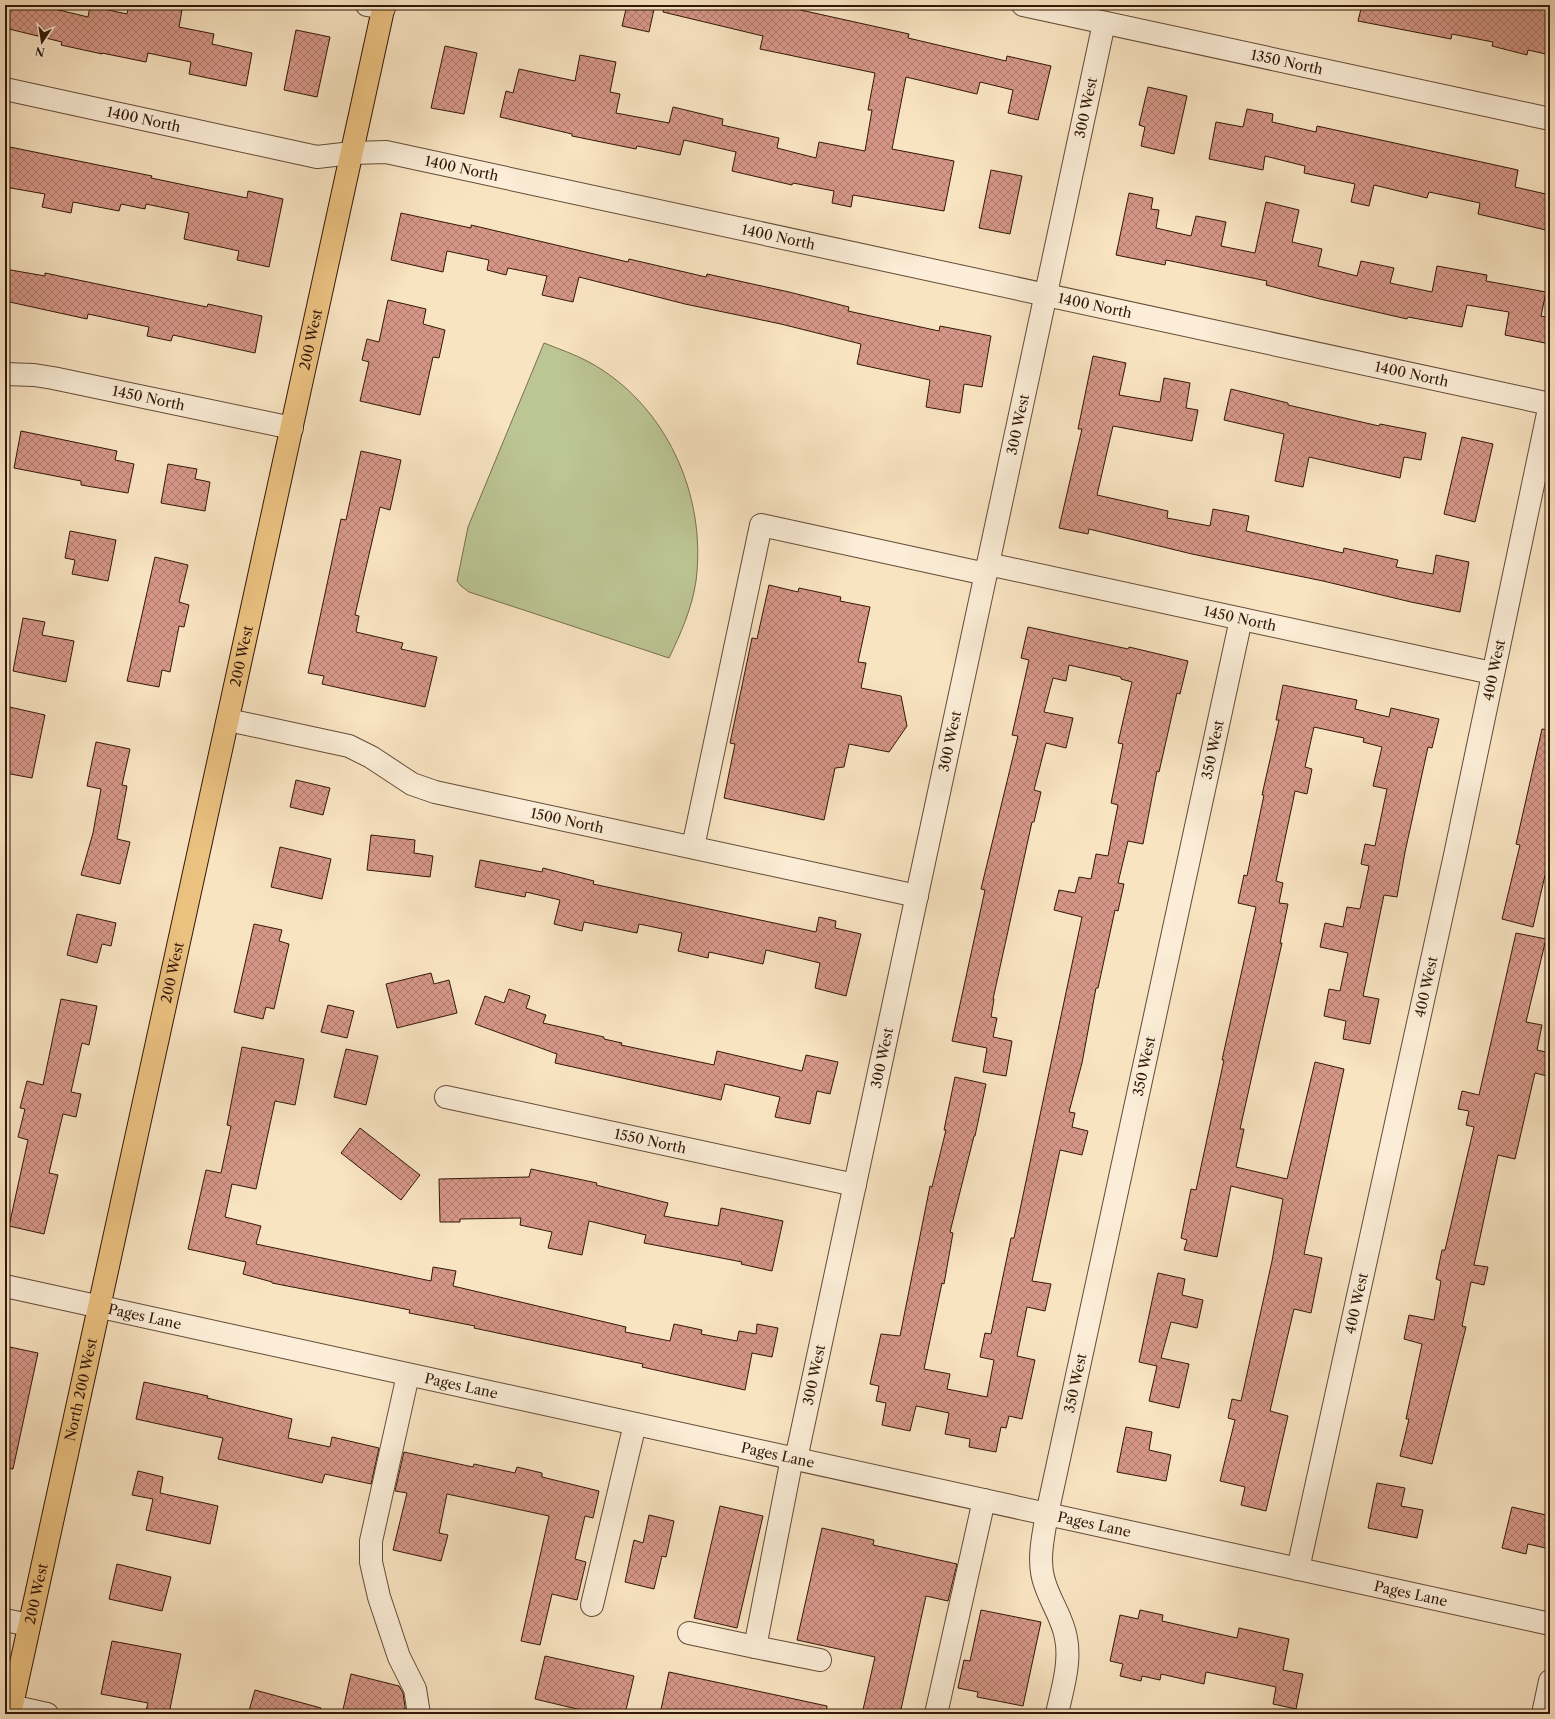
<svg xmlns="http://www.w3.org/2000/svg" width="1555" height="1719" font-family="'Libre Caslon Text',serif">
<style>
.pitch{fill:#bcc594;stroke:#786e4e}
.building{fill:url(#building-cross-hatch);stroke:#331708}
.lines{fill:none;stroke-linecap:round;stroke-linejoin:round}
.minor-casing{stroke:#644a36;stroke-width:24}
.major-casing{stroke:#331708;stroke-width:24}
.minor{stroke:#fbedd7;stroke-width:22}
.major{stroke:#ecc281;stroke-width:22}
.labels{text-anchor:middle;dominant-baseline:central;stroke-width:3;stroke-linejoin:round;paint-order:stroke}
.street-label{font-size:14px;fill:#331708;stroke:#fbedd7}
</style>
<defs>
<pattern id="building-cross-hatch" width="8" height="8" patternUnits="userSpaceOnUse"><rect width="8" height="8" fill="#d69788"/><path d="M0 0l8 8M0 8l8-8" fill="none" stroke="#ae7a6d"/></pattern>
</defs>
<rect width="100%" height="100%" fill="#f9e4c2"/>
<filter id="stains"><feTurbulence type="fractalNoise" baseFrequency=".005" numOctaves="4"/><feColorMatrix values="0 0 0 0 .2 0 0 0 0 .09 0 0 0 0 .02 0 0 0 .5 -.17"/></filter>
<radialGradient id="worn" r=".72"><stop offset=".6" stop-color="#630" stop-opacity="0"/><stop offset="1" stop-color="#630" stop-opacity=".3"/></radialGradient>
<path class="pitch" d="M 544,343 C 559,349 574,354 589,362 C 666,404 707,495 696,581 C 692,608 681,633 669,658 L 469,592 L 461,586 L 457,581 L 468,527 Z"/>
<path class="building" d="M 5,5 L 38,5 L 88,17 L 90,6 L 127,14 L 129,5 L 159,5 L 182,10 L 179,27 L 214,34 L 212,44 L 252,53 L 246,86 L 189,74 L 191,62 L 148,53 L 146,62 L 102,53 L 102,54 L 61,45 L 62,42 L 5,28 Z
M 627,5 L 655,5 L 649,32 L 622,26 Z
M 664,5 L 778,5 L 909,34 L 908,38 L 1006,61 L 1007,56 L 1051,66 L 1038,120 L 1008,113 L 1013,90 L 980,82 L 977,94 L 906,77 L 892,149 L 954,161 L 944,211 L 853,195 L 851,207 L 832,203 L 834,191 L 793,183 L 792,185 L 732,171 L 736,152 L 684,140 L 680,155 L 637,146 L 636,149 L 572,136 L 572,134 L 500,117 L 506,91 L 513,93 L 519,69 L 575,81 L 580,55 L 616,62 L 610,92 L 620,94 L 616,113 L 669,123 L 673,107 L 723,119 L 722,125 L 779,138 L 777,148 L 816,158 L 819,142 L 865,151 L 872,110 L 868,110 L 875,73 L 760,49 L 763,36 L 663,12 Z
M 1362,5 L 1534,5 L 1548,8 L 1546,18 L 1550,19 L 1550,55 L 1528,50 L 1527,55 L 1492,46 L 1493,42 L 1452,34 L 1451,39 L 1358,21 Z
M 296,30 L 330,37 L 317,97 L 284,90 Z
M 445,46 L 477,53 L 464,114 L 431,108 Z
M 1148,87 L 1187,96 L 1174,154 L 1141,146 L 1145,127 L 1139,125 Z
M 1247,109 L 1273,114 L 1272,122 L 1316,132 L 1317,126 L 1518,170 L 1515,187 L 1550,195 L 1550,231 L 1478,214 L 1480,203 L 1429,192 L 1427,198 L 1374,185 L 1369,206 L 1351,202 L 1355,184 L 1304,173 L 1305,166 L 1265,156 L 1263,170 L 1209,159 L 1216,122 L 1243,127 Z
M 5,146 L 152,176 L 151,178 L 247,198 L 248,191 L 283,199 L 269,267 L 237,260 L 239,251 L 184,239 L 189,213 L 146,204 L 145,209 L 121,204 L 119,211 L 73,202 L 71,213 L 42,207 L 45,194 L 5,187 Z
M 991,170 L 1022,176 L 1010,234 L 979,228 Z
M 1129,193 L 1153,198 L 1151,209 L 1159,210 L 1156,228 L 1191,236 L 1196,216 L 1226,222 L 1221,246 L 1255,253 L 1266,202 L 1299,210 L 1292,242 L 1322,249 L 1318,266 L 1357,276 L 1361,261 L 1394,268 L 1390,283 L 1432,292 L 1437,266 L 1487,275 L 1486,281 L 1546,292 L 1541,316 L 1550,318 L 1550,344 L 1505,335 L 1509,312 L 1467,305 L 1462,327 L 1408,317 L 1407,319 L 1320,299 L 1266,285 L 1267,281 L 1166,260 L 1165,265 L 1116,255 Z
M 401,213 L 471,228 L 471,225 L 628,262 L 629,259 L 706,277 L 707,274 L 789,292 L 849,307 L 848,311 L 939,331 L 940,326 L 991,336 L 982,387 L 964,384 L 960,413 L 926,407 L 930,380 L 857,364 L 861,344 L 781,324 L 685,304 L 579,277 L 573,302 L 542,295 L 547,276 L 508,268 L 506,275 L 487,270 L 489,260 L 447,251 L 443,272 L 391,260 Z
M 5,269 L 45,276 L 45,273 L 207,307 L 208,304 L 262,316 L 255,353 L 173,335 L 171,341 L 147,336 L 149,327 L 88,314 L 87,319 L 5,301 Z
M 388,300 L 426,309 L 423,324 L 445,330 L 439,358 L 433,357 L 420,415 L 360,401 L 369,362 L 362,360 L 367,339 L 379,342 Z
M 1093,356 L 1126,363 L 1119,395 L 1160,402 L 1164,378 L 1190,383 L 1186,408 L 1198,410 L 1192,441 L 1113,426 L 1097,495 L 1168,511 L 1167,518 L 1210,526 L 1213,509 L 1249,516 L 1246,531 L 1343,553 L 1344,548 L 1398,560 L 1396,567 L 1433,574 L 1436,555 L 1469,562 L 1460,612 L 1411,602 L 1323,581 L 1192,554 L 1089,529 L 1088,534 L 1059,528 L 1082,429 L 1078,429 Z
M 1231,389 L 1288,403 L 1288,405 L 1379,426 L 1380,424 L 1426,433 L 1421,460 L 1404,457 L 1400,478 L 1309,457 L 1303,487 L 1275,481 L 1284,434 L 1224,420 Z
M 21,431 L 117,451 L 115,460 L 134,464 L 128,493 L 81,485 L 81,481 L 14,468 Z
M 1462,437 L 1493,444 L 1475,522 L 1444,514 Z
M 361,451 L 401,460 L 390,510 L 380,507 L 355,615 L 359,616 L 356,632 L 403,643 L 401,649 L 437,657 L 425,707 L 322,684 L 324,676 L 308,673 L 341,519 L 346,520 Z
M 168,464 L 197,469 L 195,479 L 210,482 L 205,511 L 161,503 Z
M 70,531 L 116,540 L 108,581 L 72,574 L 75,560 L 65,558 Z
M 155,557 L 188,565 L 179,602 L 189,605 L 184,627 L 179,626 L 170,672 L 162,670 L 159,687 L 127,681 Z
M 769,585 L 798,592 L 799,588 L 841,597 L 840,601 L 870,607 L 858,662 L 866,663 L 861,688 L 901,696 L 907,726 L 889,752 L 849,744 L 844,767 L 835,768 L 824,820 L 724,798 L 735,744 L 730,743 L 752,638 L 757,639 Z
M 23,618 L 45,622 L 42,635 L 74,641 L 66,682 L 13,671 Z
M 1028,627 L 1128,649 L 1129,647 L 1188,661 L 1180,694 L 1177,693 L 1159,772 L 1157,771 L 1143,844 L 1128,841 L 1118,883 L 1124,884 L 1118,911 L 1115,910 L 1098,988 L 1096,988 L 1082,1063 L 1069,1112 L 1075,1113 L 1072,1127 L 1088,1131 L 1082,1155 L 1060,1150 L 1032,1281 L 1051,1284 L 1045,1311 L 1027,1307 L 1017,1356 L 1035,1360 L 1022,1419 L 1009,1416 L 1006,1428 L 1001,1427 L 996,1452 L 969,1447 L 970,1439 L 945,1434 L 949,1413 L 916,1406 L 910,1431 L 882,1425 L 886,1403 L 876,1401 L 879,1386 L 870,1384 L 881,1334 L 900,1336 L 930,1186 L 932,1187 L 946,1130 L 944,1130 L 955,1077 L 986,1084 L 975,1136 L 974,1136 L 950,1232 L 953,1233 L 944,1284 L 942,1283 L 924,1369 L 950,1374 L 947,1389 L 987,1397 L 994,1360 L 980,1357 L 985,1333 L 991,1334 L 1011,1238 L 1014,1238 L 1082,917 L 1054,910 L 1059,890 L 1075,893 L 1079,877 L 1091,879 L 1096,854 L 1108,856 L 1118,805 L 1111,803 L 1123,744 L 1118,743 L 1132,682 L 1121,679 L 1121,677 L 1069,665 L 1066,681 L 1053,678 L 1044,712 L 1073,718 L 1066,748 L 1046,743 L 1034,790 L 1041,792 L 1034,822 L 1032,822 L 993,999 L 994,999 L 991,1017 L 997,1018 L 993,1037 L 1012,1041 L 1006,1076 L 983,1072 L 987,1048 L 952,1041 L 985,890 L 981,889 L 1018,736 L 1012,735 L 1029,660 L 1021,658 Z
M 1283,685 L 1357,700 L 1355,709 L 1389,717 L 1391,708 L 1439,719 L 1432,748 L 1428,747 L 1405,852 L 1397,897 L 1384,895 L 1363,996 L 1379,999 L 1370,1044 L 1343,1039 L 1346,1021 L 1324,1016 L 1329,989 L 1340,991 L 1348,953 L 1320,947 L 1325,923 L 1343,927 L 1347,907 L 1360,909 L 1369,866 L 1361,864 L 1365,844 L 1375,846 L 1387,789 L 1373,786 L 1382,747 L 1363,742 L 1364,738 L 1314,727 L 1305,767 L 1312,769 L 1307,794 L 1295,791 L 1293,801 L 1276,881 L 1283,883 L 1279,903 L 1288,904 L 1280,943 L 1282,943 L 1240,1129 L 1244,1129 L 1236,1167 L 1287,1179 L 1315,1062 L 1344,1069 L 1304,1254 L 1322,1258 L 1311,1313 L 1294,1309 L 1270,1411 L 1288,1416 L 1266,1511 L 1241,1505 L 1245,1487 L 1220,1481 L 1235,1420 L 1228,1418 L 1232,1399 L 1241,1401 L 1272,1261 L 1283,1199 L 1231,1186 L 1217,1257 L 1184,1250 L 1187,1240 L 1181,1238 L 1191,1189 L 1196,1190 L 1224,1060 L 1222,1060 L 1256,907 L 1238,903 L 1244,875 L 1247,876 L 1264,795 L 1262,795 L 1279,720 L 1276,720 Z
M 5,706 L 45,715 L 32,778 L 5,773 Z
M 1542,729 L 1550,730 L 1550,854 L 1533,927 L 1502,919 L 1520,845 L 1516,844 Z
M 96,742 L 130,749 L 122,785 L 127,786 L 117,839 L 130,842 L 120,884 L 81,875 L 93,833 L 101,789 L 87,786 Z
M 296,780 L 330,788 L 323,815 L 290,807 Z
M 371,835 L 415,840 L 414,853 L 433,856 L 430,877 L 367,870 Z
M 280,847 L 331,859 L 322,899 L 271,887 Z
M 480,860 L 542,872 L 543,868 L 594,881 L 593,884 L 816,932 L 819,917 L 836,921 L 835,928 L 861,934 L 846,996 L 815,988 L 820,963 L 766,950 L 763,964 L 709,952 L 708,958 L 678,951 L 682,933 L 639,924 L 637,933 L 584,922 L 582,931 L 554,924 L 560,900 L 526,892 L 525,897 L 475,887 Z
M 77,914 L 116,923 L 111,946 L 102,944 L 97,963 L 67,955 Z
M 254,924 L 282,930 L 279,941 L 289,944 L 274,1009 L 266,1007 L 263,1019 L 234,1012 Z
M 1516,933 L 1546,939 L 1526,1022 L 1542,1025 L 1537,1050 L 1550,1053 L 1550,1060 L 1547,1076 L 1535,1073 L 1515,1159 L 1498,1155 L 1474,1265 L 1488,1267 L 1484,1285 L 1471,1282 L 1462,1326 L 1466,1327 L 1432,1464 L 1400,1456 L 1409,1419 L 1406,1419 L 1422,1344 L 1404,1339 L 1409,1315 L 1434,1320 L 1441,1281 L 1436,1279 L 1442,1250 L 1445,1250 L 1474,1127 L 1466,1125 L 1469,1111 L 1458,1109 L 1462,1091 L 1479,1095 Z
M 431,973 L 434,984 L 449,980 L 457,1013 L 397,1028 L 386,984 Z
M 509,989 L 530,996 L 526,1008 L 546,1015 L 543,1023 L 604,1037 L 604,1039 L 622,1043 L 621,1045 L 714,1065 L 717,1051 L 802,1071 L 806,1055 L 838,1062 L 830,1094 L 817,1091 L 810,1124 L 775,1117 L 780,1097 L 725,1084 L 721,1100 L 555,1063 L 557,1054 L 475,1024 L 485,996 L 504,1003 Z
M 61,999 L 97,1006 L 89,1045 L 82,1043 L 71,1092 L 81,1094 L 76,1117 L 63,1114 L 49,1173 L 58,1175 L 44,1234 L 9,1226 L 28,1140 L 18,1137 L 25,1109 L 20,1108 L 27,1081 L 43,1085 Z
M 328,1005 L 354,1011 L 347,1038 L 321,1032 Z
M 242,1047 L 304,1059 L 295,1105 L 275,1101 L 256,1189 L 232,1184 L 225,1217 L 261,1226 L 256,1244 L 431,1281 L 433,1267 L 456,1271 L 453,1286 L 626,1327 L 625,1332 L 670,1341 L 674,1324 L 702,1330 L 701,1334 L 737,1341 L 739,1331 L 756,1334 L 757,1324 L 778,1328 L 772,1357 L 752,1353 L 745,1390 L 642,1367 L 643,1364 L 474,1328 L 475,1326 L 409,1313 L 410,1310 L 272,1283 L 272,1282 L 243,1274 L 246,1262 L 188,1249 L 206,1170 L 221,1173 L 231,1126 L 227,1125 Z
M 346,1049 L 378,1056 L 366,1105 L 334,1097 Z
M 360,1128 L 420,1175 L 401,1200 L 341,1153 Z
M 531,1169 L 597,1183 L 596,1185 L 668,1203 L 664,1216 L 718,1226 L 721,1208 L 783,1221 L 772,1271 L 741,1264 L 742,1262 L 644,1243 L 646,1235 L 589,1221 L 582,1255 L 548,1248 L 552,1232 L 520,1225 L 521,1218 L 460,1219 L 460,1222 L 440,1222 L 439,1179 L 529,1177 Z
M 1158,1273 L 1185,1279 L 1182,1295 L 1203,1300 L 1197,1328 L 1171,1322 L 1161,1358 L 1189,1364 L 1179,1408 L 1149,1401 L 1157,1366 L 1139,1362 Z
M 5,1346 L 38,1353 L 13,1469 L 5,1468 Z
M 144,1382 L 208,1396 L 207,1398 L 292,1419 L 288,1438 L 330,1447 L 332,1437 L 379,1448 L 371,1484 L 325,1474 L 322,1483 L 218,1459 L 223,1438 L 136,1419 Z
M 1126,1427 L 1152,1432 L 1149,1450 L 1171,1455 L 1166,1481 L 1117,1472 Z
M 404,1452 L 473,1467 L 474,1464 L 515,1473 L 517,1467 L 542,1473 L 542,1477 L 599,1491 L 593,1518 L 585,1516 L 575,1559 L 586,1562 L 577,1600 L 552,1594 L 540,1645 L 521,1641 L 549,1516 L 447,1494 L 439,1533 L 448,1535 L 441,1561 L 393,1550 L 407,1493 L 395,1491 Z
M 138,1471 L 163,1477 L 160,1493 L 218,1506 L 210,1544 L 146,1530 L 153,1499 L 132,1495 Z
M 1377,1483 L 1405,1488 L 1401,1506 L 1423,1510 L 1417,1538 L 1368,1528 Z
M 720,1506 L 763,1516 L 737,1628 L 694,1618 Z
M 1512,1507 L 1550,1516 L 1550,1549 L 1528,1544 L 1526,1554 L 1502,1548 Z
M 649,1515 L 674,1521 L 666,1557 L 662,1556 L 654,1589 L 625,1582 L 634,1540 L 643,1543 Z
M 822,1528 L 874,1540 L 873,1545 L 957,1564 L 948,1601 L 926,1596 L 900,1714 L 862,1714 L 875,1657 L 797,1640 Z
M 117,1564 L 171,1577 L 162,1611 L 109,1599 Z
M 981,1610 L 1041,1622 L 1023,1706 L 977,1697 L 978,1692 L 958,1688 L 964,1660 L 970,1661 Z
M 1140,1610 L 1163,1615 L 1162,1621 L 1237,1638 L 1239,1628 L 1289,1639 L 1283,1670 L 1303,1674 L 1296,1709 L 1273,1704 L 1276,1687 L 1206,1672 L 1204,1684 L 1161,1674 L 1160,1680 L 1142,1676 L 1141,1681 L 1120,1676 L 1123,1664 L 1110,1661 L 1120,1615 L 1138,1619 Z
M 112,1641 L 181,1654 L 169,1714 L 145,1714 L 148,1703 L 101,1694 Z
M 545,1656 L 634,1676 L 625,1714 L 598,1714 L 535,1699 Z
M 669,1672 L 827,1706 L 826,1714 L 660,1714 Z
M 351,1674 L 399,1686 L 403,1693 L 406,1714 L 342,1714 Z
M 255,1690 L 321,1708 L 320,1714 L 248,1714 Z"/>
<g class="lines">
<g class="minor-casing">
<g id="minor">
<path d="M 367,5 L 384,8"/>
<path id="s1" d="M 1023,5 L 1550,119"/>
<path id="s2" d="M 5,89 L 317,157 L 352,153 L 386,152 L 1550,404"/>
<path id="s3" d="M 5,374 L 34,375 L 53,378 L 292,428"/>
<path id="s4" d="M 988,564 L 1492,673"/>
<path id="s5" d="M 228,720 L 349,746 L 371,757 L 412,784 L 435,792 L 917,896"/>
<path d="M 693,847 L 761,525 L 986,574"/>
<path id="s6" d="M 446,1097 L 855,1185"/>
<path id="s7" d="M 5,1286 L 1550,1624"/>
<path d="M 408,1375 L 371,1541 L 371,1562 L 379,1597 L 399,1657 L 415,1689 L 419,1714"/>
<path d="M 792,1458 L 755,1647 L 820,1660"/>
<path id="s8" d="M 796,1459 L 1104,23"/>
<path id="s9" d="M 1298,1569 L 1455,855 L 1550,404"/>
<path d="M 592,1605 L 635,1424"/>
<path d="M 5,1620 L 29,1625"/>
<path d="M 689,1633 L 755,1647"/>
<path d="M 11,1706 L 47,1714"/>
<path d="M 936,1714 L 984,1500"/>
<path id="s10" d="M 1057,1714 C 1062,1690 1071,1663 1066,1638 C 1063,1619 1051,1603 1045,1584 C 1037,1562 1043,1537 1047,1514 L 1241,619"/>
<path d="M 1543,1714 L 1550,1681"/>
</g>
</g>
<g class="major-casing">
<g id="major">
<path id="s11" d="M 10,1714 L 384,5"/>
</g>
</g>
<use href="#minor" class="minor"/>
<use href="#major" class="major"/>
</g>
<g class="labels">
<g class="street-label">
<text stroke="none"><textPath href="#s1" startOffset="270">1350 North</textPath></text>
<text stroke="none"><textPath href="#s8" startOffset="1382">300 West</textPath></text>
<text stroke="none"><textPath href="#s2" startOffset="142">1400 North</textPath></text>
<text stroke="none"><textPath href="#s2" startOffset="466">1400 North</textPath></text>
<text stroke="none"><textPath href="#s2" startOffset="790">1400 North</textPath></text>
<text stroke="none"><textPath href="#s2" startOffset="1114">1400 North</textPath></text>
<text stroke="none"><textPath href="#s11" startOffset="1407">200 West</textPath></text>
<text stroke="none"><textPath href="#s2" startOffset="1438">1400 North</textPath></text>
<text stroke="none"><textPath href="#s3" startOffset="146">1450 North</textPath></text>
<text stroke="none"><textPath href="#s8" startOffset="1058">300 West</textPath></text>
<text stroke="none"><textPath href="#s4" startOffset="258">1450 North</textPath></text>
<text stroke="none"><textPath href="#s11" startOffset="1083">200 West</textPath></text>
<text stroke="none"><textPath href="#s9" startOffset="920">400 West</textPath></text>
<text stroke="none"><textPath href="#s8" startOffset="734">300 West</textPath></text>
<text stroke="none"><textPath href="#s10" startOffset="988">350 West</textPath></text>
<text stroke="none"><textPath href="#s5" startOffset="357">1500 North</textPath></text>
<text stroke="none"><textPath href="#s11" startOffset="759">200 West</textPath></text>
<text stroke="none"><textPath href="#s9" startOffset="596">400 West</textPath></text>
<text stroke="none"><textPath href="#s8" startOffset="410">300 West</textPath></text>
<text stroke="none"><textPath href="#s10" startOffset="664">350 West</textPath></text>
<text stroke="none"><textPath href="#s6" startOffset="209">1550 North</textPath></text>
<text stroke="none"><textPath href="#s9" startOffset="272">400 West</textPath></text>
<text stroke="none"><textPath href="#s7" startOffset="143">Pages Lane</textPath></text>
<text stroke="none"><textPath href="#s8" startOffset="86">300 West</textPath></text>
<text stroke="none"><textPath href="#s10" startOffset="340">350 West</textPath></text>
<text stroke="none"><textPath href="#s7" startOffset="467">Pages Lane</textPath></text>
<text stroke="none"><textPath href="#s11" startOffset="332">North 200 West</textPath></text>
<text stroke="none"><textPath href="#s7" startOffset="791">Pages Lane</textPath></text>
<text stroke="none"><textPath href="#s7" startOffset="1115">Pages Lane</textPath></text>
<text stroke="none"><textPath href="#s11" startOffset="123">200 West</textPath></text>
<text stroke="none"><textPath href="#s7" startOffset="1439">Pages Lane</textPath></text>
</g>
</g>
<rect width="1555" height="1719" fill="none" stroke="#f9e4c2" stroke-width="20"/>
<rect x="6" y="6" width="1543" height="1707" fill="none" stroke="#331708" stroke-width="2"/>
<rect x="10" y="10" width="1535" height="1699" fill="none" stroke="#331708"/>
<g transform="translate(42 42) rotate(192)" stroke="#fbedd7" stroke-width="3" paint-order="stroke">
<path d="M0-3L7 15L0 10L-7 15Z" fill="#331708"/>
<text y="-6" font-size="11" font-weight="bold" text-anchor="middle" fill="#331708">N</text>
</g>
<rect width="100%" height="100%" filter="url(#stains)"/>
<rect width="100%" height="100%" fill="url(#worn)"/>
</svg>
